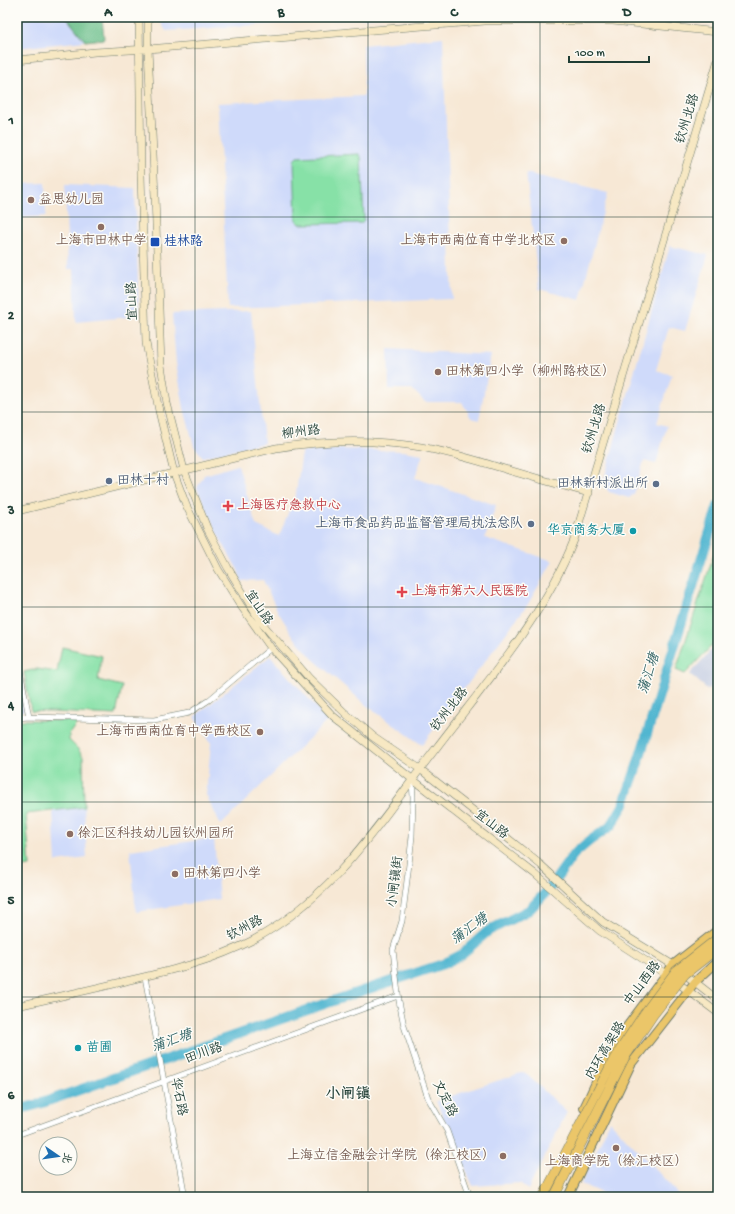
<svg xmlns="http://www.w3.org/2000/svg" width="735" height="1214" font-family="'Gochi Hand','LXGW WenKai TC',sans-serif">
<style>
.built{fill:#cfdafa}
.industrial{fill:#bac4de}
.green{fill:#87e1a7;stroke:#538f6e}
.forest{fill:#6dbf8c;stroke:#467e60}
.lines{fill:none;stroke-linecap:round;stroke-linejoin:round}
.river{stroke:#51b6d0;stroke-width:10}
.street-casing{stroke:#6b796c;stroke-width:6}
.secondary-casing{stroke:#6b796c;stroke-width:8}
.primary-casing{stroke:#6b796c;stroke-width:10}
.street{stroke:#fff;stroke-width:5}
.secondary{stroke:#f7e8c3;stroke-width:7}
.primary{stroke:#ebc669;stroke-width:8}
.highway-bridge-casing{stroke:#6b796c;stroke-width:10;stroke-linecap:butt}
.highway-bridge{stroke:#ebc669;stroke-width:9}
.grid{fill:none;stroke:#1f3d34;stroke-width:1;stroke-opacity:0.55}
.education-dot{fill:#8d6e63;stroke:#fdfcf7;stroke-width:1.5}
.transit-dot{fill:#1a4fb4;stroke:#fdfcf7;stroke-width:1.5}
.service-dot{fill:#5c6f8a;stroke:#fdfcf7;stroke-width:1.5}
.health-dot{fill:#e0444e;stroke:#fdfcf7;stroke-width:1.5}
.culture-dot{fill:#0f9aa8;stroke:#fdfcf7;stroke-width:1.5}
.labels{text-anchor:middle;dominant-baseline:central;stroke-width:3;stroke-linejoin:round;paint-order:stroke}
.street-label{font-size:13px;fill:#1f3d34;stroke:#fdfcf7}
.education-label{font-size:13px;fill:#785e54;stroke:#fdfcf7;text-anchor:start}
.transit-label{font-size:13px;fill:#164399;stroke:#fdfcf7;text-anchor:start}
.service-label{font-size:13px;fill:#4e5e75;stroke:#fdfcf7;text-anchor:end}
.health-label{font-size:13px;fill:#be3a42;stroke:#fdfcf7;text-anchor:start}
.culture-label{font-size:13px;fill:#0d838f;stroke:#fdfcf7;text-anchor:end}
.water-label{font-size:14px;font-style:italic;fill:#2e6163;stroke:#fdfcf7}
.quarter-label{font-size:15px;font-weight:bold;fill:#1f3d34;stroke:#fdfcf7}
.neatline{fill:none;stroke:#1f3d34;stroke-width:1.5}
.grid-label{font-size:13px;text-anchor:middle;font-weight:bold;fill:#1f3d34}
</style>
<rect width="100%" height="100%" fill="#fdfcf7"/>
<filter id="ink" filterUnits="userSpaceOnUse"><feTurbulence type="fractalNoise" baseFrequency=".025" numOctaves="2"/><feDisplacementMap in="SourceGraphic" scale="8" xChannelSelector="R" yChannelSelector="G"/><feConvolveMatrix kernelMatrix="1 2 1 2 8 2 1 2 1" color-interpolation-filters="sRGB"/></filter>
<filter id="wash" filterUnits="userSpaceOnUse"><feTurbulence type="fractalNoise" baseFrequency=".012" numOctaves="4" result="noise"/><feDisplacementMap in="SourceGraphic" scale="16" xChannelSelector="R" yChannelSelector="G"/><feGaussianBlur stdDeviation="0.9" result="paint"/><feColorMatrix in="noise" values="0 0 0 0 0 0 0 0 0 0 0 0 0 0 0 0 0 1.4 0 .05"/><feComposite in="paint" operator="in"/></filter>
<g filter="url(#wash)">
<rect width="100%" height="100%" fill="#f7e8d5"/>
<path class="built" d="M 17,17 L 102,17 L 104,39 L 17,48 Z
M 159,17 L 384,17 L 166,31 L 159,20 Z
M 443,37 L 452,299 L 228,308 L 218,103 L 364,96 L 363,45 Z
M 526,173 L 608,193 L 580,300 L 539,289 Z
M 45,183 L 46,216 L 17,218 L 17,184 Z
M 65,185 L 135,188 L 139,316 L 76,322 L 74,269 L 68,269 Z
M 670,246 L 708,255 L 685,331 L 669,327 L 656,370 L 672,375 L 657,423 L 667,426 L 656,464 L 644,461 L 634,494 L 629,498 L 609,492 L 604,485 L 604,479 Z
M 251,311 L 264,443 L 203,457 L 194,446 L 184,408 L 176,363 L 172,314 Z
M 388,349 L 491,355 L 479,420 L 471,418 L 462,402 L 425,402 L 412,389 L 389,389 Z
M 341,449 L 403,451 L 423,454 L 415,478 L 496,505 L 485,538 L 553,561 L 528,604 L 422,745 L 366,705 L 313,659 L 294,637 L 278,612 L 263,580 L 241,581 L 238,570 L 218,535 L 197,488 L 204,475 L 238,465 L 256,525 L 279,536 L 296,493 L 302,452 Z
M 270,656 L 328,720 L 221,825 L 206,795 L 211,743 L 194,717 Z
M 17,675 L 24,711 L 17,712 Z
M 84,807 L 87,858 L 56,862 L 53,811 Z
M 214,838 L 219,899 L 136,912 L 130,850 Z
M 524,1072 L 567,1112 L 528,1190 L 520,1183 L 473,1186 L 436,1101 Z
M 610,1121 L 674,1189 L 679,1197 L 610,1197 L 581,1184 Z"/>
<path class="industrial" d="M 718,642 L 718,679 L 708,690 L 690,674 Z"/>
<path class="green" d="M 359,154 L 361,157 L 364,220 L 361,223 L 300,224 L 296,220 L 294,160 L 297,157 Z
M 718,542 L 718,639 L 685,674 L 676,670 Z
M 62,647 L 102,656 L 98,680 L 122,686 L 116,715 L 31,711 L 24,672 L 37,669 L 57,672 Z
M 22,720 L 79,721 L 69,734 L 69,740 L 78,749 L 83,757 L 84,807 L 26,814 L 30,866 L 17,868 L 17,721 Z"/>
<path class="forest" d="M 66,17 L 102,17 L 104,39 L 85,41 Z"/>
<g class="lines">
<path class="river" d="M 17,1110 L 39,1104 L 353,994 L 443,964 L 461,955 L 488,931 L 529,910 L 549,889 L 573,855 L 588,842 L 611,826 L 623,806 L 637,766 L 718,506"/>
</g>
</g>
<g filter="url(#ink)">
<g class="lines">
<g class="street-casing">
<path id="street" d="M 655,17 L 655,25
M 427,26 L 428,17
M 17,655 L 29,717
M 17,718 L 29,717 L 154,720 L 189,713 L 209,700 L 271,648
M 412,780 L 413,797 L 412,836 L 409,864 L 402,921 L 393,950 L 399,1001 L 404,1026 L 428,1098 L 447,1131 L 470,1197
M 145,977 L 185,1197
M 17,1135 L 398,996"/>
</g>
<g class="secondary-casing">
<path id="secondary" d="M 139,17 L 141,175 L 146,343 L 159,411 L 174,473 L 186,505 L 218,569 L 241,606 L 271,648 L 333,716 L 412,779 L 535,874 L 600,931 L 666,974 L 718,1013
M 148,17 L 148,49 L 155,196 L 161,365 L 167,403 L 184,470 L 207,528 L 228,568 L 260,621 L 309,678 L 344,712 L 373,737 L 420,769 L 470,808 L 541,865 L 603,922 L 673,965 L 718,1000
M 17,60 L 95,52 L 148,49 L 361,31 L 485,21 L 613,21 L 718,32
M 17,511 L 276,448 C 324,440 373,439 421,447 C 447,452 473,459 498,467 C 528,476 558,484 589,493
M 17,1006 C 53,998 89,990 126,981 C 169,971 213,961 253,940 C 336,896 381,819 437,747 C 487,681 543,618 574,540 L 718,60"/>
</g>
<g class="primary-casing">
<path id="primary" d="M 584,1108 L 614,1044 L 673,965 L 718,930
M 568,1197 L 631,1064 L 695,982 L 718,961"/>
</g>
<use href="#street" class="street"/>
<use href="#secondary" class="secondary"/>
<use href="#primary" class="primary"/>
<g class="highway-bridge-casing">
<path id="highway-bridge" d="M 543,1197 L 614,1059 L 644,1014 L 676,971 L 718,938
M 554,1197 L 625,1057 L 653,1015 L 685,974 L 718,948"/>
</g>
<use href="#highway-bridge" class="highway-bridge"/>
</g>
</g>
<path class="grid" d="M 195,17 L 195,1197M 368,17 L 368,1197M 540,17 L 540,1197M 17,217 L 718,217M 17,412 L 718,412M 17,607 L 718,607M 17,802 L 718,802M 17,997 L 718,997"/>
<g class="education-dot">
<circle cx="31" cy="200" r="4"/>
<circle cx="101" cy="227" r="4"/>
<circle cx="564" cy="241" r="4"/>
<circle cx="438" cy="372" r="4"/>
<circle cx="260" cy="732" r="4"/>
<circle cx="70" cy="834" r="4"/>
<circle cx="175" cy="874" r="4"/>
<circle cx="616" cy="1148" r="4"/>
<circle cx="503" cy="1156" r="4"/>
</g>
<rect class="transit-dot" x="150" y="237" width="10" height="10" rx="2"/>
<g class="service-dot">
<circle cx="109" cy="481" r="4"/>
<circle cx="656" cy="484" r="4"/>
<circle cx="531" cy="524" r="4"/>
</g>
<g class="health-dot">
<path d="M226 500h4v4h4v4h-4v4h-4v-4h-4v-4h4z"/>
<path d="M400 586h4v4h4v4h-4v4h-4v-4h-4v-4h4z"/>
</g>
<g class="culture-dot">
<circle cx="633" cy="531" r="4"/>
<circle cx="78" cy="1048" r="4"/>
</g>
<g class="labels">
<g class="street-label">
<text transform="translate(688 119) rotate(-73)">钦州北路</text>
<text transform="translate(133 301) rotate(-92)">宜山路</text>
<text transform="translate(595 429) rotate(-73)">钦州北路</text>
<text transform="translate(301 433) rotate(-7)">柳州路</text>
<text transform="translate(258 608) rotate(56)">宜山路</text>
<text transform="translate(450 710) rotate(-52)">钦州北路</text>
<text transform="translate(491 825) rotate(38)">宜山路</text>
<text transform="translate(396 882) rotate(-83)">小闸镇街</text>
<text transform="translate(245 929) rotate(-28)">钦州路</text>
<text transform="translate(643 984) rotate(-53)">中山西路</text>
<text transform="translate(606 1051) rotate(-59)">内环高架路</text>
<text transform="translate(204 1054) rotate(-20)">田川路</text>
<text transform="translate(178 1097) rotate(79)">华石路</text>
<text transform="translate(444 1099) rotate(63)">文定路</text>
</g>
<g class="education-label">
<text x="39" y="200">益思幼儿园</text>
<text x="101" y="241" text-anchor="middle">上海市田林中学</text>
<text x="556" y="241" text-anchor="end">上海市西南位育中学北校区</text>
<text x="446" y="372">田林第四小学（柳州路校区）</text>
<text x="252" y="732" text-anchor="end">上海市西南位育中学西校区</text>
<text x="78" y="834">徐汇区科技幼儿园钦州园所</text>
<text x="183" y="874">田林第四小学</text>
<text x="495" y="1156" text-anchor="end">上海立信金融会计学院（徐汇校区）</text>
<text x="616" y="1162" text-anchor="middle">上海商学院（徐汇校区）</text>
</g>
<g class="transit-label">
<text x="164" y="242">桂林路</text>
</g>
<g class="service-label">
<text x="117" y="481" text-anchor="start">田林十村</text>
<text x="648" y="484">田林新村派出所</text>
<text x="523" y="524">上海市食品药品监督管理局执法总队</text>
</g>
<g class="health-label">
<text x="237" y="506">上海医疗急救中心</text>
<text x="411" y="592">上海市第六人民医院</text>
</g>
<g class="culture-label">
<text x="625" y="531">华京商务大厦</text>
<text x="86" y="1048" text-anchor="start">苗圃</text>
</g>
<g class="water-label">
<text transform="translate(650 674) rotate(-72)">蒲汇塘</text>
<text transform="translate(470 930) rotate(-36)">蒲汇塘</text>
<text transform="translate(172 1042) rotate(-19)">蒲汇塘</text>
</g>
<g class="quarter-label">
<text x="348" y="1095">小闸镇</text>
</g>
</g>
<rect width="735" height="1214" fill="none" stroke="#fdfcf7" stroke-width="44"/>
<g transform="translate(58 1156) rotate(103)"><circle r="19" fill="#fdfcf7" stroke="#a4b0a9"/>
<path d="M0-3L7 15L0 10L-7 15Z" fill="#1f6fb2"/>
<text y="-6" font-size="11" font-weight="bold" text-anchor="middle" fill="#1f3d34">北</text>
</g>
<path d="M569 56v6h80v-6" fill="none" stroke="#1f3d34" stroke-width="2"/>
<text x="575" y="56" font-size="12" fill="#1f3d34" stroke="#fdfcf7" stroke-width="3" paint-order="stroke">100 m</text>
<rect x="22" y="22" width="691" height="1170" class="neatline"/>
<g class="grid-label">
<text x="108" y="16">A</text>
<text x="281" y="16">B</text>
<text x="454" y="16">C</text>
<text x="627" y="16">D</text>
<text x="11" y="124">1</text>
<text x="11" y="319">2</text>
<text x="11" y="514">3</text>
<text x="11" y="709">4</text>
<text x="11" y="904">5</text>
<text x="11" y="1099">6</text>
</g>
</svg>
